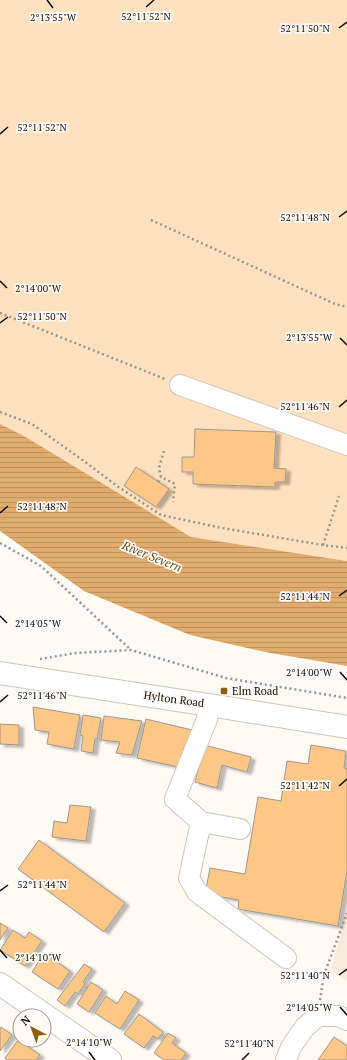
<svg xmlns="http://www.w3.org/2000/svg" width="347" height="1060" font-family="'PT Serif',serif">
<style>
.built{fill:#f9ebdb}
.grass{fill:#ffe1bf}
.water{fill:url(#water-rules)}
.building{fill:#fdc788;stroke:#a0978e;filter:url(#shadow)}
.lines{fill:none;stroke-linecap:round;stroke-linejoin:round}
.minor-casing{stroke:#cdc5bb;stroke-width:22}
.major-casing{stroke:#cdc5bb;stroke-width:24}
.path{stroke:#98938e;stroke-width:2.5;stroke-dasharray:2 3;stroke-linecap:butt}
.minor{stroke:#fff;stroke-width:20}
.major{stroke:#fff;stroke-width:22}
.ticks{fill:none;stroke:#0f0c09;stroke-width:1.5}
.poi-dot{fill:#915d0e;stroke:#fff9f3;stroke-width:1.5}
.labels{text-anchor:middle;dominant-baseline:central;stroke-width:3.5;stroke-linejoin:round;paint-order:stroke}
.poi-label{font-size:11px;fill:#0f0c09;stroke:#fff9f3;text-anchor:start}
.street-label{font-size:11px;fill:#0f0c09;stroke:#fff9f3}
.water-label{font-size:12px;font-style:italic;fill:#684516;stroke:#fff9f3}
.ticks-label{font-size:10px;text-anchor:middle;fill:#0f0c09;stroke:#fff9f3;stroke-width:3.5;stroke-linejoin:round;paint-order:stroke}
</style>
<defs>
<pattern id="water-rules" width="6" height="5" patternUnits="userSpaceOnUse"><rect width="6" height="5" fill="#e0ac6d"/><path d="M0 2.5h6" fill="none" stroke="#bf935d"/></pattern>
<filter id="shadow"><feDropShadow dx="4.5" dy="2.5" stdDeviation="1" flood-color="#0004"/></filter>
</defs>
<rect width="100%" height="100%" fill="#fff9f3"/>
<path class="built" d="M 347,910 L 347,981 L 331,970 Z"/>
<path class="grass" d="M 0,0 L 347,0 L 347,561 L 191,537 L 24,436 L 0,424 Z"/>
<path class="water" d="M 0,424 L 24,436 L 191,537 L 347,561 L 347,666 L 265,652 L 190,635 L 84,591 L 0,531 Z"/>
<path class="building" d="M 195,429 L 276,432 L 274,468 L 286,469 L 285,482 L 275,482 L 275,487 L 193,484 L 193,472 L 182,472 L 182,457 L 194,457 Z
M 136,467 L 169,489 L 156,507 L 124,486 Z
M 33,707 L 80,715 L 74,749 L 47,744 L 49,732 L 35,730 Z
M 83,715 L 101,718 L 97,739 L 95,739 L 93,753 L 81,751 L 83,736 L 80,735 Z
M 104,716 L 142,721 L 132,755 L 116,753 L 120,742 L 101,740 Z
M 146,719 L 192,730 L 183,768 L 137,758 Z
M 0,724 L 19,725 L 19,745 L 0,744 Z
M 204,745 L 251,757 L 247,772 L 222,765 L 217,788 L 195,782 Z
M 311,745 L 346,751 L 344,768 L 347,769 L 347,871 L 338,926 L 238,909 L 239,900 L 205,894 L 210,868 L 245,874 L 258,797 L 281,801 L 287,761 L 308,764 Z
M 70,805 L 91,807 L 86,841 L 52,837 L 54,821 L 67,823 Z
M 39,840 L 125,903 L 104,932 L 18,869 Z
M 0,923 L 8,928 L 0,940 Z
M 13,930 L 25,938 L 29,932 L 42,941 L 25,966 L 0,950 Z
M 44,953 L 70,971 L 58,989 L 32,972 Z
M 84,964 L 92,969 L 83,982 L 85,984 L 78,994 L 75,992 L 65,1006 L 57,1000 Z
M 91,982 L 103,990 L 89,1012 L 77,1004 Z
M 125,991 L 139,1000 L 120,1029 L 95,1013 L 106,996 L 117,1004 Z
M 139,1014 L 163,1032 L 158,1039 L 153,1036 L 144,1048 L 124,1034 Z
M 1,1027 L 12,1035 L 0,1051 L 0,1029 Z
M 168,1033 L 176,1038 L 172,1043 L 186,1053 L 181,1060 L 164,1060 L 154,1053 Z
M 334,1037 L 347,1046 L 347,1060 L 318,1060 Z
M 18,1040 L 40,1055 L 36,1060 L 7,1060 L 5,1058 Z"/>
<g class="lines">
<g class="minor-casing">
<path id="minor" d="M 180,385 L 347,445
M 209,705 L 207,719 L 175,799 L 201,822 L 240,829
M 201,822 L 189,878 L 197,892 L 286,958
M 286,1060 L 291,1047 L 305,1027 L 318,1016 L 339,1016 L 347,1020"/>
</g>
<g class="major-casing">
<path id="major" d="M 0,673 L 209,705 L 347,727
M 0,984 L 110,1060"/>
</g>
<path class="path" d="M 151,220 L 335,304 L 347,307
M 0,313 L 165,379
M 0,412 L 32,424 L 81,459 L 117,486 L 161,515 L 222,528 L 323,545 L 347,548
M 164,451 L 159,468 L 161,477 L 175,484 L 173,502
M 158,482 L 161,477
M 0,543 L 41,566 L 131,650
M 323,545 L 339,496
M 40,659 L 75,653 L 131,650 L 226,678 L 347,698
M 320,1000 L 324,975 L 347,913"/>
<use href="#minor" class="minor"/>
<use href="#major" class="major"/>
</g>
<path class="ticks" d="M 47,0 L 53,8M 146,7 L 154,0M 339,28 L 347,22M 0,134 L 8,127M 339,217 L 347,211M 0,281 L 7,288M 0,323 L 8,317M 340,338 L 347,345M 339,407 L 347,400M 0,513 L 8,506M 339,596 L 347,590M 0,616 L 7,623M 340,672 L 347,680M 0,702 L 8,695M 339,786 L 347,779M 0,891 L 8,885M 0,950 L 7,958M 339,975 L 347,969M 340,1007 L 347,1015M 89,1052 L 95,1060M 242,1060 L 249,1053"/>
<rect class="poi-dot" x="220" y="687" width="8" height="8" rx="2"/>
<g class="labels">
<g class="poi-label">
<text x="232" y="691">Elm Road</text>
</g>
<g class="street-label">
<text transform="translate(174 699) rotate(8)">Hylton Road</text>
</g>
<g class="water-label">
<text transform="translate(152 556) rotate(22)">River Severn</text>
</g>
</g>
<g class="ticks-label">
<text x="146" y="20">52°11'52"N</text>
<text x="53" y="21">2°13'55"W</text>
<text x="305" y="32">52°11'50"N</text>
<text x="42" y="131">52°11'52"N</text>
<text x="305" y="221">52°11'48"N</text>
<text x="38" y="292">2°14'00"W</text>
<text x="42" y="320">52°11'50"N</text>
<text x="309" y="341">2°13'55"W</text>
<text x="305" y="410">52°11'46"N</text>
<text x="42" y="510">52°11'48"N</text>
<text x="305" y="600">52°11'44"N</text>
<text x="38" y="627">2°14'05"W</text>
<text x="309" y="676">2°14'00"W</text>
<text x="42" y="699">52°11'46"N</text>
<text x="305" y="789">52°11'42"N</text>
<text x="42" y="888">52°11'44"N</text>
<text x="38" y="961">2°14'10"W</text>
<text x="305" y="979">52°11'40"N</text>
<text x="309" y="1011">2°14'05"W</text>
<text x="89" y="1046">2°14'10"W</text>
<text x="249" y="1047">52°11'40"N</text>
</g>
<g transform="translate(32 1028) rotate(319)"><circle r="19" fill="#fff9f3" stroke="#9f9a95"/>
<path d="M0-3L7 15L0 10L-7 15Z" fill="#915d0e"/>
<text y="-6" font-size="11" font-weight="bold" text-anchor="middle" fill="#0f0c09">N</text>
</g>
</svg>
